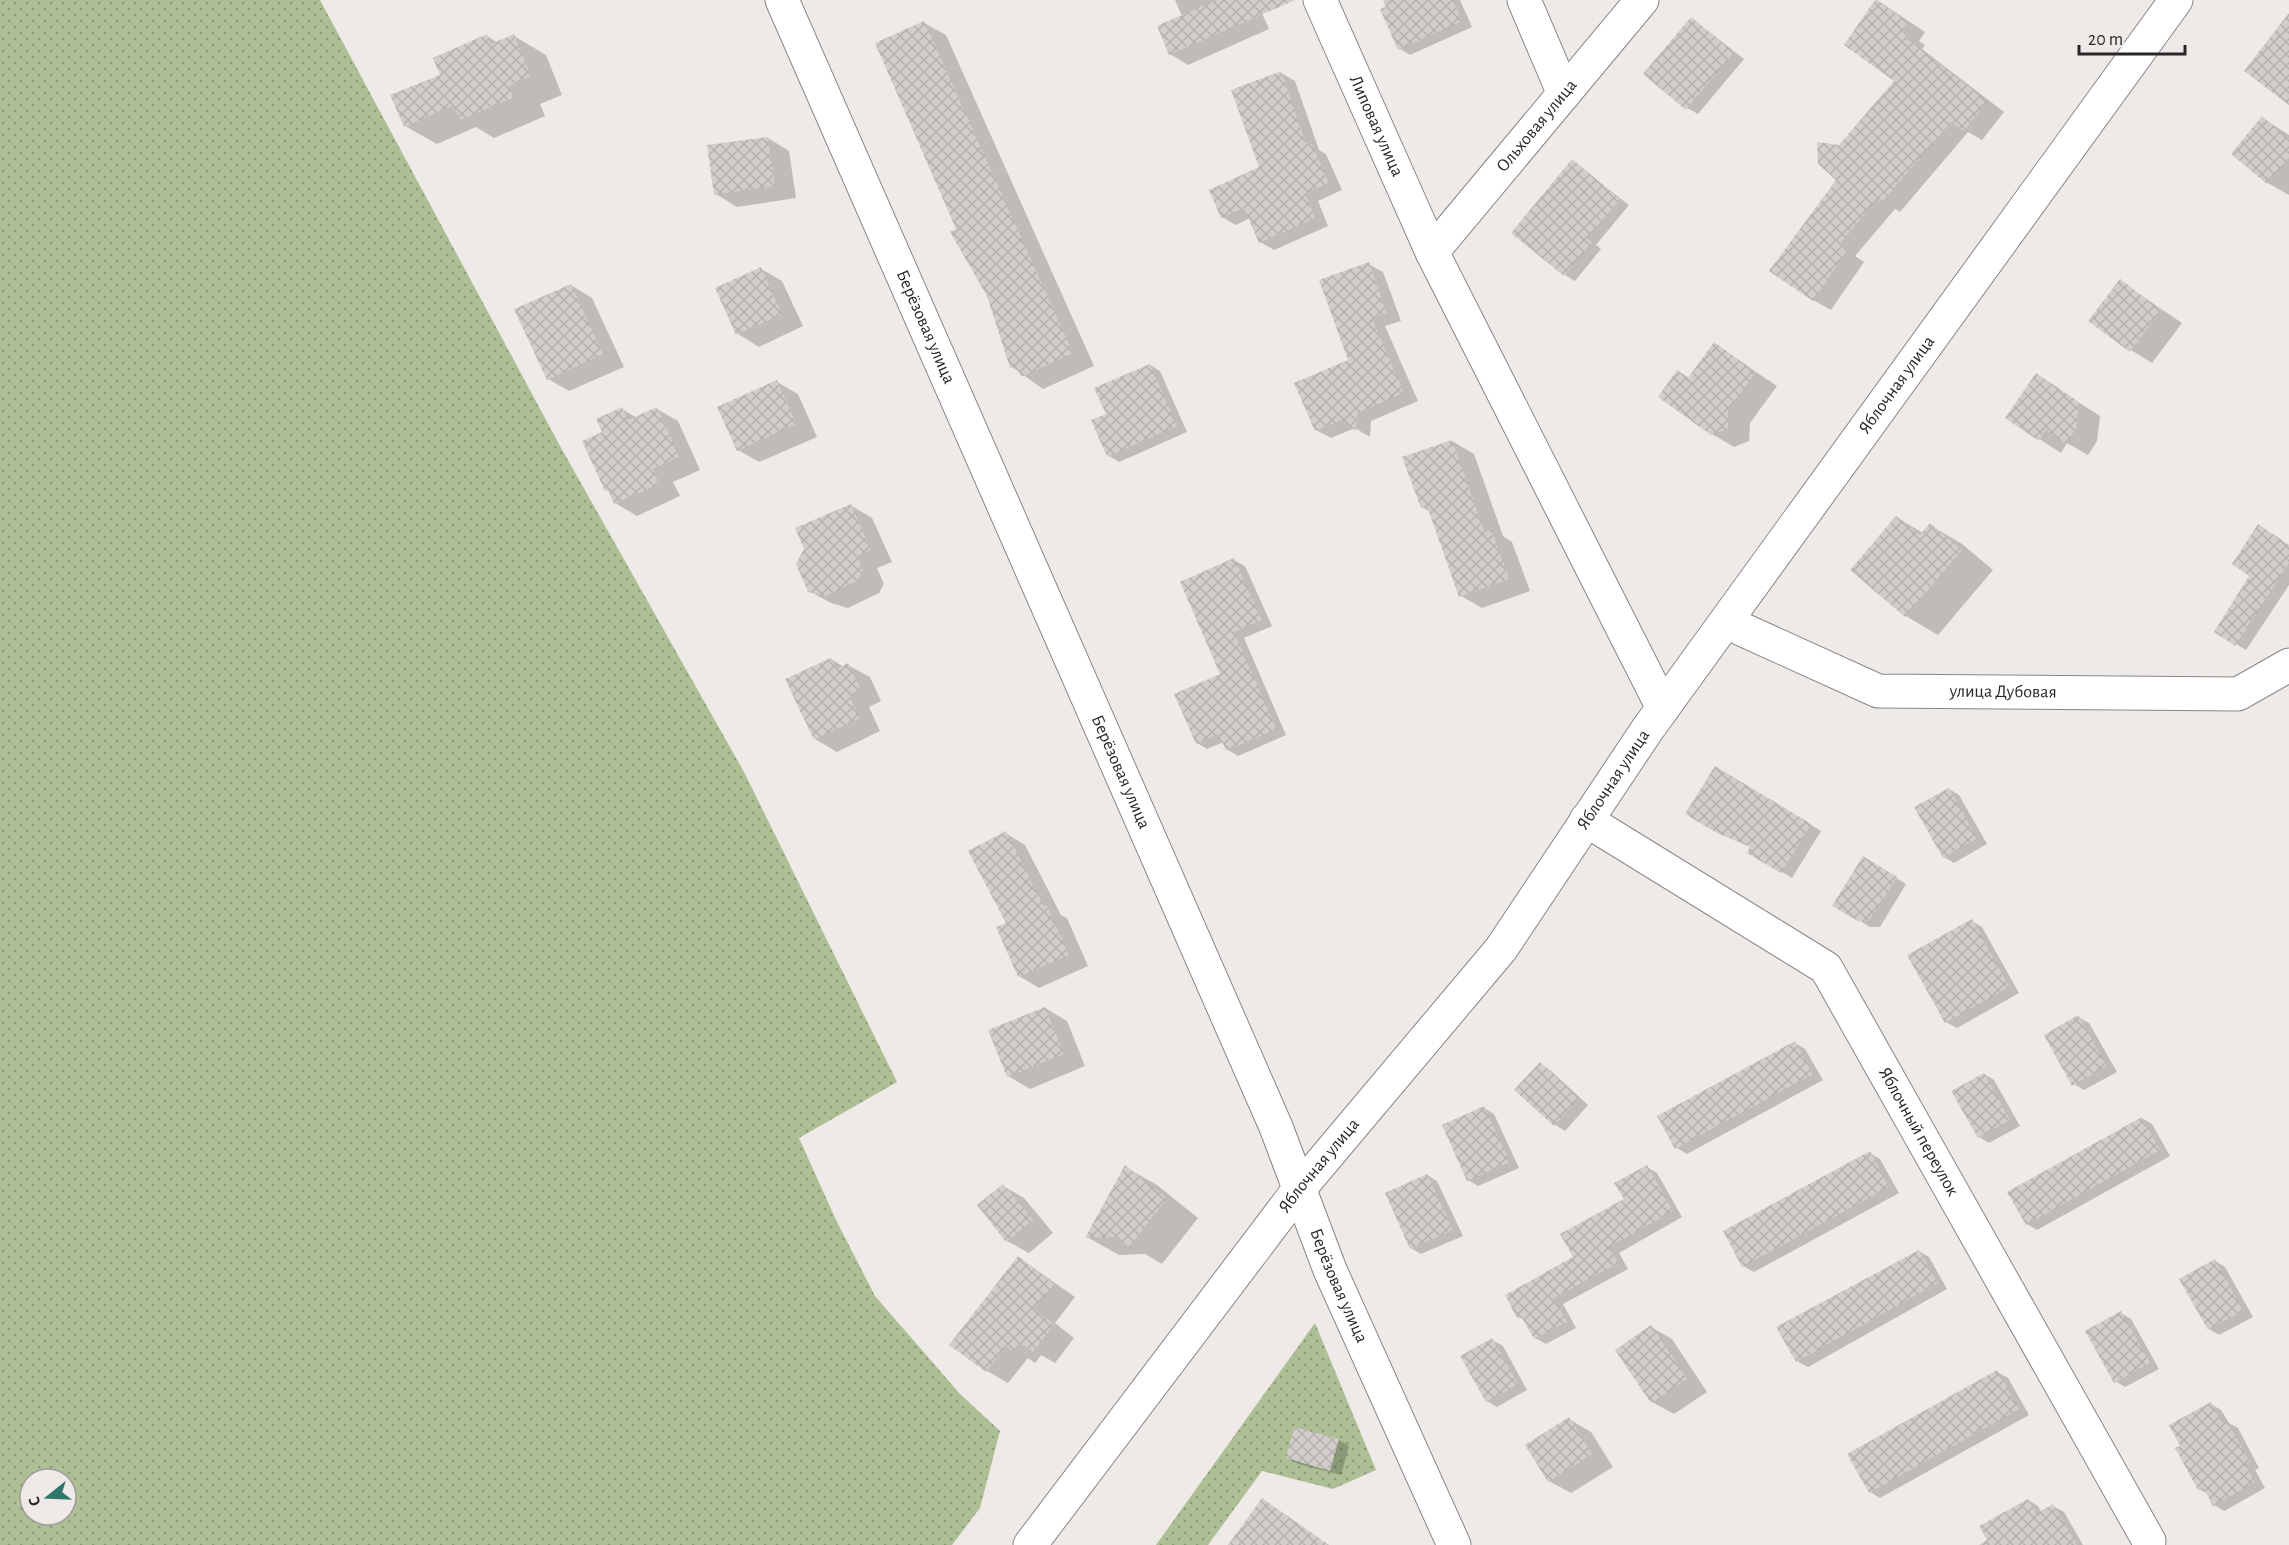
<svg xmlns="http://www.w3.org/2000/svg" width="2289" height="1545" font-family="'Alegreya Sans',sans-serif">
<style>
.grass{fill:url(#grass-dots);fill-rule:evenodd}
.shadow{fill:#0003}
.building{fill:url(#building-cross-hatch)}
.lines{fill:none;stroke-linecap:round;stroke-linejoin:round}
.street-casing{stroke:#8a8684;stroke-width:35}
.street{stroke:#fff;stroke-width:33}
.labels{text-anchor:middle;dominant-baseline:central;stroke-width:5;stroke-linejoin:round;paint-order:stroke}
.street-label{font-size:18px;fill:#282626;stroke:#eeeae8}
</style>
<defs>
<pattern id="grass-dots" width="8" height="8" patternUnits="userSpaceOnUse" patternTransform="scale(1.5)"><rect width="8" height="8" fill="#aebf95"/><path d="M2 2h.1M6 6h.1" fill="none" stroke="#8e9b79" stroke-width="1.8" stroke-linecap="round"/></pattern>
<pattern id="building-cross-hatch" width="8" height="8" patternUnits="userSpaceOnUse" patternTransform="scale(1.5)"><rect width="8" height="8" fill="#d2cdcb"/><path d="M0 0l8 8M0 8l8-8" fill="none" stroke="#b4b0ae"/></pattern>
</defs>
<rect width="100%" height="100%" fill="#eeeae8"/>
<path class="grass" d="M 0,0 L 320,0 L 560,446 L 744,772 L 897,1082 L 799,1138 L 836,1220 L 875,1296 L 960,1394 L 1000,1431 L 980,1508 L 952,1545 L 0,1545 ZM 30,1479 L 66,1479 L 66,1515 L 30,1515 Z
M 1315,1323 L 1376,1470 L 1333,1489 L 1262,1471 L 1208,1545 L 1156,1545 Z"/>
<path class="shadow" d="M 1175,0 L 1256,0 L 1269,29 L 1188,65 L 1170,54 L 1182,16 Z
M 1384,0 L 1460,0 L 1472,27 L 1410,55 L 1400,49 Z
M 1877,0 L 1925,32 L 1919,41 L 1925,45 L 1922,49 L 2004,112 L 1982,140 L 1968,132 L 1900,212 L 1895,209 L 1855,256 L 1864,262 L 1831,310 L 1813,300 L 1838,180 L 1840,147 L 1896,81 L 1846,45 Z
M 1691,18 L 1744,59 L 1698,114 L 1687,108 Z
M 924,23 L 946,35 L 1094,366 L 1043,389 L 1012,367 L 988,295 L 958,230 Z
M 487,36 L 498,43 L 514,36 L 546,55 L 562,95 L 540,104 L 545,116 L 494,138 L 476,127 L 437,144 L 405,126 Z
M 1281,73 L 1295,81 L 1319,150 L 1326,154 L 1342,190 L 1318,201 L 1328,226 L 1274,250 L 1260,242 L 1250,218 L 1236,225 L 1222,217 L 1261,168 Z
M 2262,118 L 2289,135 L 2289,195 L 2268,183 L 2233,154 Z
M 768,138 L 789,151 L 796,198 L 737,207 L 716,194 Z
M 1572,161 L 1629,205 L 1596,245 L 1601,249 L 1575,281 L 1565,275 Z
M 1368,264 L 1383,272 L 1401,321 L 1385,326 L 1418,401 L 1371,421 L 1370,437 L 1355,428 L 1331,438 L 1316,430 L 1349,361 Z
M 761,269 L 782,281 L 803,326 L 759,347 L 738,334 Z
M 2120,281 L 2182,323 L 2152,363 L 2131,350 Z
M 571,285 L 592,298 L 624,367 L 569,391 L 548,379 Z
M 1714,344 L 1777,386 L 1750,423 L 1749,441 L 1734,447 L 1712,434 L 1678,371 L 1689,378 Z
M 1150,365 L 1160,371 L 1187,432 L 1119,462 L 1109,456 L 1108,415 Z
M 2036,375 L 2100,416 L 2097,441 L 2088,455 L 2067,443 L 2061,453 L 2007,418 Z
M 777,382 L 798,394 L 817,437 L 759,462 L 738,450 Z
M 622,409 L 637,418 L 657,409 L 678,421 L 700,470 L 673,482 L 680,496 L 637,516 L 615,503 L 611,493 L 606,490 L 604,433 Z
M 1452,441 L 1474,454 L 1503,536 L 1512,542 L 1530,591 L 1482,608 L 1461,596 L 1430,512 L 1422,507 Z
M 850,505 L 872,518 L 892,562 L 877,568 L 884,584 L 879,593 L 848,608 L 831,603 L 809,591 Z
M 1896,517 L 1923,533 L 1930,525 L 1962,544 L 1993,570 L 1938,635 L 1906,616 L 1852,570 Z
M 2289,545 L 2289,585 L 2246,650 L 2236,644 L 2251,575 Z
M 1234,560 L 1245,566 L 1272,626 L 1244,638 L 1286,735 L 1238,756 L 1228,750 L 1224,742 L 1207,749 L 1197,743 L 1222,675 Z
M 831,659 L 844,667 L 848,665 L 870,677 L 881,701 L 869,707 L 880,731 L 837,752 L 815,739 Z
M 1716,768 L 1821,831 L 1792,878 L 1749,852 L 1752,847 Z
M 1949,789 L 1959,795 L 1987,844 L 1954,863 L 1944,857 Z
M 1005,833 L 1025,845 L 1061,915 L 1067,918 L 1088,966 L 1039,988 L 1019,976 L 1008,924 Z
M 1874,864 L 1906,884 L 1880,927 L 1870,927 L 1834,905 Z
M 1972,921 L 1982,927 L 2019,993 L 1957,1028 L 1946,1022 Z
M 1045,1008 L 1067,1021 L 1085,1066 L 1030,1089 L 1008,1076 Z
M 2078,1017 L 2089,1023 L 2117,1072 L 2084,1090 L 2074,1084 Z
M 1795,1043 L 1805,1049 L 1823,1080 L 1687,1154 L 1677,1148 Z
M 1540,1064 L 1550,1070 L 1588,1105 L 1565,1131 L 1555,1125 Z
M 1984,1074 L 1994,1080 L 2020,1126 L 1989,1143 L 1979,1137 L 1953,1091 Z
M 1484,1108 L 1494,1114 L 1519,1168 L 1478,1186 L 1468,1180 Z
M 2142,1118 L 2152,1124 L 2170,1156 L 2037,1230 L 2027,1224 Z
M 1870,1153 L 1880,1159 L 1899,1193 L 1754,1272 L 1743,1266 Z
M 1125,1167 L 1157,1185 L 1198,1218 L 1162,1264 L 1145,1254 L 1119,1255 L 1087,1237 Z
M 1647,1167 L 1657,1173 L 1682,1217 L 1619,1253 L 1628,1269 L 1563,1304 L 1576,1328 L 1546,1344 L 1535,1338 L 1526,1321 L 1518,1317 L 1626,1200 Z
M 1427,1175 L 1437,1181 L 1463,1236 L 1421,1254 L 1411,1248 Z
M 1003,1186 L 1024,1198 L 1053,1233 L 1029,1253 L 1007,1241 Z
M 1919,1251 L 1929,1257 L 1947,1289 L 1808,1367 L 1797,1361 L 1778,1327 Z
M 1018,1257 L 1075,1297 L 1055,1323 L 1074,1338 L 1055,1363 L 1041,1355 L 1035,1363 L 1028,1358 L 1008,1383 L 987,1371 Z
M 2215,1261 L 2225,1267 L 2253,1317 L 2219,1335 L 2209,1329 Z
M 2121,1313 L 2131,1319 L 2159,1369 L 2125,1387 L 2115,1381 Z
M 1651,1327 L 1672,1339 L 1707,1392 L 1674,1414 L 1652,1402 Z
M 1492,1340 L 1503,1346 L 1527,1390 L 1497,1407 L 1487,1401 Z
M 1997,1372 L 2008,1378 L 2029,1415 L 1880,1498 L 1870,1492 Z
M 2211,1404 L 2221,1410 L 2229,1423 L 2238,1428 L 2259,1468 L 2255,1470 L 2265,1488 L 2224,1511 L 2214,1505 L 2208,1494 L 2199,1489 L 2182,1446 Z
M 1569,1419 L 1591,1432 L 1613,1467 L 1571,1493 L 1549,1481 Z
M 1296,1428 L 1339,1440 L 1349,1446 L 1341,1475 L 1298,1464 L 1288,1458 Z
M 2028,1500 L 2038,1506 L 2041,1512 L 2053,1506 L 2064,1512 L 2083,1545 L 1992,1545 Z"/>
<path class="building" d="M 1216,0 L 1295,0 L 1169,55 L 1157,26 Z
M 1383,0 L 1453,0 L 1462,21 L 1398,50 L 1380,9 L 1386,7 Z
M 1875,0 L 1908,21 L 1902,30 L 1908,34 L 1906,38 L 1987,101 L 1964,131 L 1951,122 L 1881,203 L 1877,199 L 1839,245 L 1847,251 L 1813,301 L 1769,271 L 1836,180 L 1818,164 L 1817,142 L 1839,145 L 1894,81 L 1844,45 Z
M 2289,13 L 2289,105 L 2244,71 Z
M 1691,17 L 1734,52 L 1686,110 L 1643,74 Z
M 924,21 L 1073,353 L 1021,377 L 1017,366 L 1010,368 L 987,296 L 950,232 L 956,229 L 875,43 Z
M 487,34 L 491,44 L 514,34 L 531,76 L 509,86 L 513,98 L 460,120 L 454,105 L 404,127 L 390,95 L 440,75 L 433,58 Z
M 1281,71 L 1307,146 L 1312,144 L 1329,183 L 1305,193 L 1315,218 L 1259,243 L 1244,208 L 1221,218 L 1209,190 L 1259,167 L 1231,90 Z
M 2262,116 L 2289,139 L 2289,158 L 2267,184 L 2231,154 Z
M 768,137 L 775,186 L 714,195 L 707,145 Z
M 1572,159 L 1620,199 L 1587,238 L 1592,242 L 1564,276 L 1511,233 Z
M 1369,262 L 1387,313 L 1372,318 L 1404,393 L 1357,413 L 1356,431 L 1341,420 L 1315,431 L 1294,383 L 1348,360 L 1319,280 Z
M 761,267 L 782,314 L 736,335 L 715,288 Z
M 2120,279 L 2161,310 L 2130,352 L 2088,321 Z
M 571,284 L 603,354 L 547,380 L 514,309 Z
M 1714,342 L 1756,372 L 1728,411 L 1728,429 L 1711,435 L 1658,397 L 1677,370 L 1688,378 Z
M 1150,364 L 1177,426 L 1107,457 L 1091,420 L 1106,414 L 1094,388 Z
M 2036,373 L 2079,402 L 2076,428 L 2066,444 L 2046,430 L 2039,441 L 2005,418 Z
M 777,380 L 796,424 L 737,451 L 717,407 Z
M 622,407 L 628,420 L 657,407 L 679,457 L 653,469 L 659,484 L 614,504 L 608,490 L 605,491 L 582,441 L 602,432 L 596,419 Z
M 1452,440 L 1484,530 L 1491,528 L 1509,579 L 1459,597 L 1427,506 L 1421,508 L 1402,457 Z
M 851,504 L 871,550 L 857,556 L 863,571 L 857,581 L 825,596 L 808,592 L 796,564 L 804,549 L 795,528 Z
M 1896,516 L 1920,535 L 1930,523 L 1962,550 L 1905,617 L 1850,570 Z
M 2258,524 L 2289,545 L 2289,563 L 2235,646 L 2214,632 L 2249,576 L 2232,564 Z
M 1234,558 L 1262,620 L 1234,632 L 1276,729 L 1226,751 L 1219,734 L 1196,744 L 1174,694 L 1220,674 L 1180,582 Z
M 831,658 L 837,669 L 848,663 L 861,689 L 849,695 L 860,718 L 814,740 L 785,679 Z
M 1715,766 L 1811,824 L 1781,873 L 1747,853 L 1750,847 L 1715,832 L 1685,814 Z
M 1949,788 L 1977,838 L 1943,858 L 1914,807 Z
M 1006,831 L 1044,907 L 1047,905 L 1069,955 L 1018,977 L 996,927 L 1006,923 L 968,851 Z
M 1863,856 L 1897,877 L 1869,921 L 1858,921 L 1832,906 Z
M 1972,919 L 2009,987 L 1945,1023 L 1907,955 Z
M 1045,1007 L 1064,1054 L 1007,1077 L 988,1030 Z
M 2078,1015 L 2107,1066 L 2072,1086 L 2044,1035 Z
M 1795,1041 L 1813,1074 L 1675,1149 L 1657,1116 Z
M 1540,1062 L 1579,1098 L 1554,1126 L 1514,1090 Z
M 1984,1073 L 2010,1120 L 1978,1138 L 1951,1091 Z
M 1484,1106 L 1510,1162 L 1467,1181 L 1442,1125 Z
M 2142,1117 L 2160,1150 L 2026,1225 L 2007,1192 Z
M 1870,1151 L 1889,1187 L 1742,1267 L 1723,1231 Z
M 1125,1165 L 1167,1198 L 1129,1247 L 1116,1237 L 1085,1238 Z
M 1647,1165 L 1673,1211 L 1609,1247 L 1618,1263 L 1554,1298 L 1567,1322 L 1534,1339 L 1521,1316 L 1517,1318 L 1505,1295 L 1573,1257 L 1560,1234 L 1624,1199 L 1614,1183 Z
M 1427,1174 L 1453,1230 L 1410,1249 L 1385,1193 Z
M 1003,1184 L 1033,1220 L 1006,1242 L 977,1205 Z
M 1919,1250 L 1938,1283 L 1796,1362 L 1776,1327 Z
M 1018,1256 L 1054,1284 L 1034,1309 L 1054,1324 L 1033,1352 L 1020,1343 L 1013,1352 L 1006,1346 L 986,1372 L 949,1345 Z
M 2215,1259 L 2243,1311 L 2208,1330 L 2179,1279 Z
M 2121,1311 L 2150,1363 L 2114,1383 L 2085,1331 Z
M 1651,1325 L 1687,1379 L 1651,1403 L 1615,1350 Z
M 1492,1338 L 1518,1384 L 1486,1402 L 1460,1356 Z
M 1997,1370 L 2019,1409 L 1869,1493 L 1847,1454 Z
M 2211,1402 L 2222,1423 L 2227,1421 L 2250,1462 L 2245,1464 L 2255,1482 L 2213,1506 L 2203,1487 L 2198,1490 L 2175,1448 L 2180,1446 L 2169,1425 Z
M 1569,1417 L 1592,1454 L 1548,1482 L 1525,1445 Z
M 1294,1427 L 1339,1439 L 1330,1471 L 1286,1458 Z
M 1262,1498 L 1289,1517 L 1329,1545 L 1228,1545 Z
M 2028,1499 L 2036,1514 L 2053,1504 L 2077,1545 L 1979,1545 L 1987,1540 L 1979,1526 Z"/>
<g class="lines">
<g class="street-casing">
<g id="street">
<path id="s1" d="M 782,0 L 1276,1127 L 1330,1270 L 1454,1545"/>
<path id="s2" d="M 1320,0 L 1432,252 L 1663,708"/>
<path d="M 1524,0 L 1564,94"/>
<path id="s3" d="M 1432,252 L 1642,0"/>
<path id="s4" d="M 1726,622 L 1878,691 L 2238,694 L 2289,665"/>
<path id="s5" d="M 1586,820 L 1826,968 L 2149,1541"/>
<path id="s6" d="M 1030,1545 L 1300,1188 L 1501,949 L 1647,730 L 2176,0"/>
</g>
</g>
<use href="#street" class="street"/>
</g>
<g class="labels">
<g class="street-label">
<text stroke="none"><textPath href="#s2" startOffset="138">Липовая улица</textPath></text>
<text stroke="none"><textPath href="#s3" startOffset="164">Ольховая улица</textPath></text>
<text stroke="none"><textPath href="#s1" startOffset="357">Берёзовая улица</textPath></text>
<text stroke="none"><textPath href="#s6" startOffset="1449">Яблочная улица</textPath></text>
<text stroke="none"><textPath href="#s4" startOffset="292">улица Дубовая</textPath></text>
<text stroke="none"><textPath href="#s1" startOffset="843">Берёзовая улица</textPath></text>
<text stroke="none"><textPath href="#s6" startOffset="963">Яблочная улица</textPath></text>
<text stroke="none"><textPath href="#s5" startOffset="470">Яблочный переулок</textPath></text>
<text stroke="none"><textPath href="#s6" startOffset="477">Яблочная улица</textPath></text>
<text stroke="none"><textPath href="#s1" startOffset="1401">Берёзовая улица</textPath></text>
</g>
</g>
<g transform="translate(48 1497) rotate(252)"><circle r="28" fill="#eeeae8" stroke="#9f9c9a" stroke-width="1.5"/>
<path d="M0-4.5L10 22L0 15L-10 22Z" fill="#30766c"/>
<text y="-9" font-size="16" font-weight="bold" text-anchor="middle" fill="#282626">С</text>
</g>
<path d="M2079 45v9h106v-9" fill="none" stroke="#282626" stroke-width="3"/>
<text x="2088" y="45" font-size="18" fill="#282626" stroke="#eeeae8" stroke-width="4.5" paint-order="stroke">20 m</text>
</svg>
